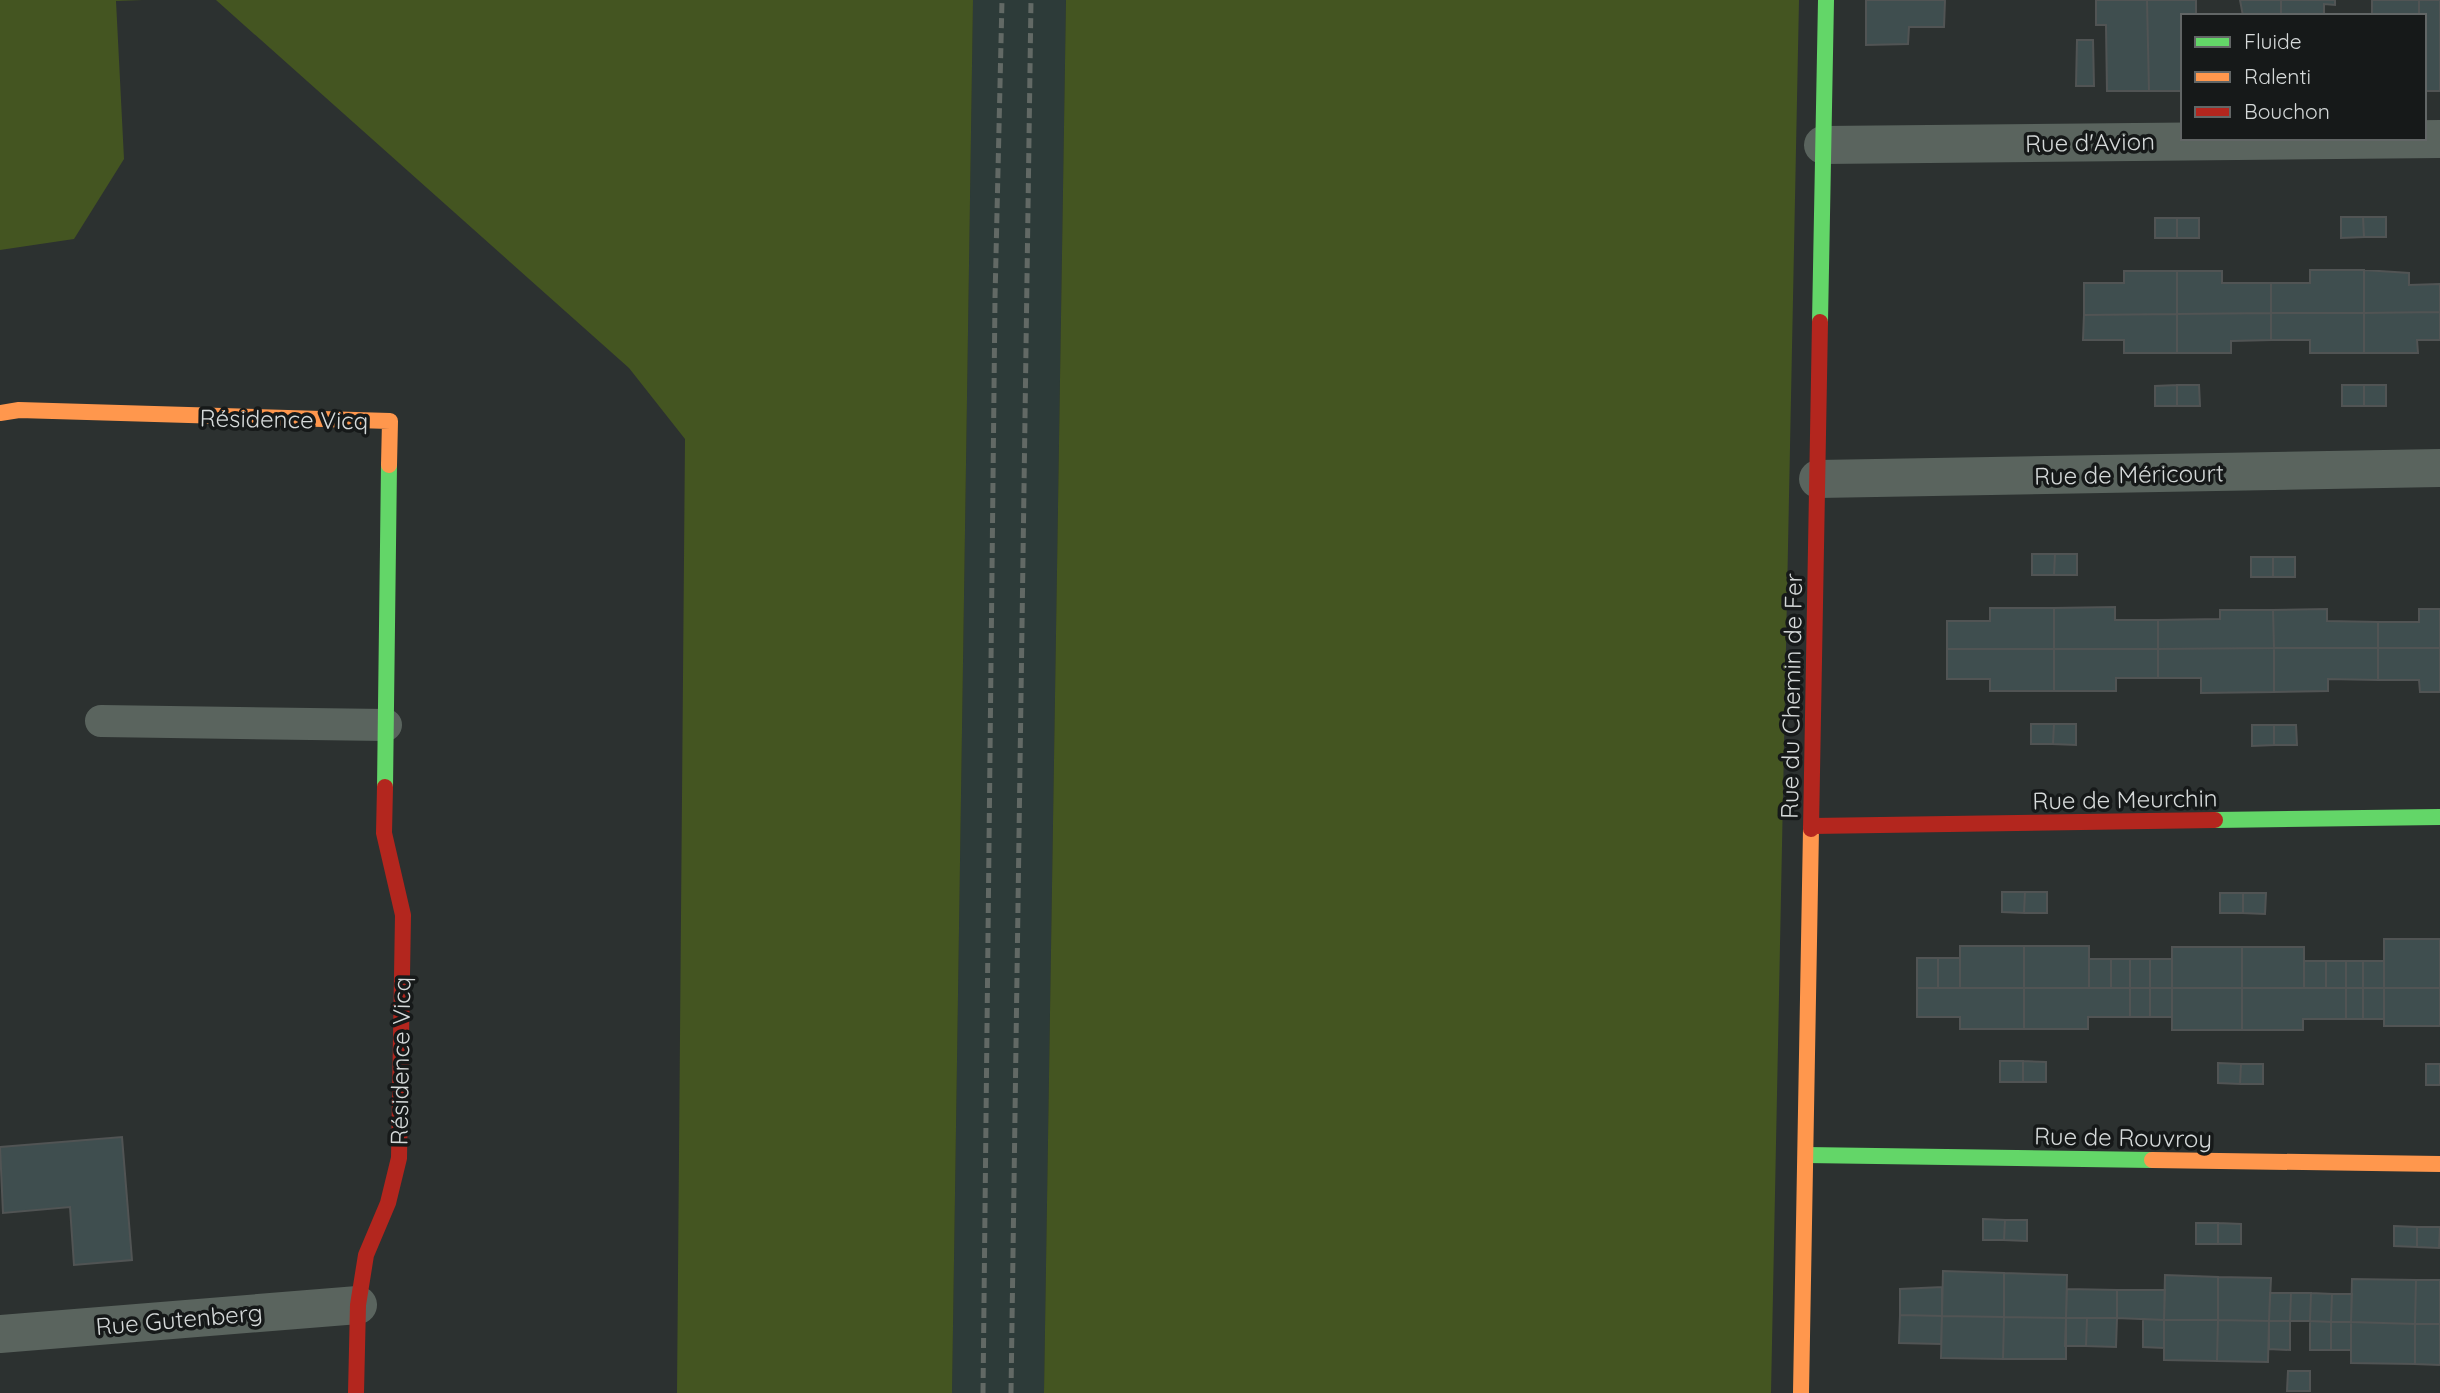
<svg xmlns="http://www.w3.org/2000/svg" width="2440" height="1393" font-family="Quicksand,sans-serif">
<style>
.built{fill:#2d3b39}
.green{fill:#445521}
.building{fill:#3f4e4f;stroke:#515454;stroke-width:2}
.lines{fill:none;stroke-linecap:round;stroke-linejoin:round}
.lane{stroke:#5a645e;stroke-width:32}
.street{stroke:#5a645e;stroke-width:38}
.fast{stroke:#63d668;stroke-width:16}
.slow{stroke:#ff974d;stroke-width:16}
.jam{stroke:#b3261e;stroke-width:16}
.rail{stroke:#626965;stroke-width:5;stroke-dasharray:10 5;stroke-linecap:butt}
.labels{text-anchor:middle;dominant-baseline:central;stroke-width:7;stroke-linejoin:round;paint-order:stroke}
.street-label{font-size:24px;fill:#d5d9d9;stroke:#161919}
</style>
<rect width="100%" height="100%" fill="#2c3130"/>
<path class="built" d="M 973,0 L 1066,0 L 1044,1393 L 952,1393 Z"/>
<path class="green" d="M 0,0 L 143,0 L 116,1 L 124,159 L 74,239 L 0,250 Z
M 216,0 L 973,0 L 952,1393 L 677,1393 L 685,439 L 629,368 Z
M 1066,0 L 1799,0 L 1771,1393 L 1044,1393 Z"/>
<path class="building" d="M 1866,0 L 1945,0 L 1944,27 L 1909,27 L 1908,44 L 1866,45 Z
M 2096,0 L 2147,0 L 2149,91 L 2107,91 L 2106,25 L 2096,25 Z
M 2147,0 L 2196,0 L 2196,16 L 2183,16 L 2183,91 L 2149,91 Z
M 2240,0 L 2281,0 L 2281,16 L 2243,16 Z
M 2281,0 L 2335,0 L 2335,5 L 2324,4 L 2324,16 L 2281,16 Z
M 2372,0 L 2419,0 L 2419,16 L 2372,16 Z
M 2419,0 L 2440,0 L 2440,91 L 2424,91 L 2424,16 L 2419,16 Z
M 2077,40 L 2093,40 L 2094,86 L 2076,86 Z
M 2341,217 L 2363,217 L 2364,237 L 2341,238 Z
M 2363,217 L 2386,217 L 2386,237 L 2364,237 Z
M 2155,218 L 2177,218 L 2177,238 L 2155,238 Z
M 2177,218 L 2199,218 L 2199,238 L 2177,238 Z
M 2310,270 L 2364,270 L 2364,313 L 2271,313 L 2271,283 L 2310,283 Z
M 2364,270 L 2409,273 L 2409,285 L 2440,284 L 2440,312 L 2364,313 Z
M 2124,271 L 2177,271 L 2177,314 L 2084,315 L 2084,283 L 2124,283 Z
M 2177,271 L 2222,271 L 2222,283 L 2271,283 L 2271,313 L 2177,314 Z
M 2440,312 L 2440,340 L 2417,340 L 2418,353 L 2364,353 L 2364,313 Z
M 2271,313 L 2364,313 L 2364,353 L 2310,353 L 2310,340 L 2271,340 Z
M 2271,313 L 2271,340 L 2231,341 L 2231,353 L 2177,353 L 2177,314 Z
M 2177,314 L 2177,353 L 2124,353 L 2124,340 L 2083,340 L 2084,315 Z
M 2177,385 L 2199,385 L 2200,406 L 2177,406 Z
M 2177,385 L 2177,406 L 2155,406 L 2155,386 Z
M 2342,385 L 2364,385 L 2364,406 L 2342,406 Z
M 2364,385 L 2386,385 L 2386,406 L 2364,406 Z
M 2032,554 L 2055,554 L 2054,575 L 2032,575 Z
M 2055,554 L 2077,554 L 2077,575 L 2054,575 Z
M 2251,557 L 2273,557 L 2273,577 L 2251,577 Z
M 2273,557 L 2295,557 L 2295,577 L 2273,577 Z
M 2115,607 L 2115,620 L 2158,620 L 2158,649 L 2054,649 L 2054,608 Z
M 1990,608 L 2054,608 L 2054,649 L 1947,649 L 1947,621 L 1990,621 Z
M 2327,609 L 2327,621 L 2378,622 L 2378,648 L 2274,648 L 2273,610 Z
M 2419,609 L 2440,609 L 2440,648 L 2378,648 L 2378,622 L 2419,622 Z
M 2220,610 L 2273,610 L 2274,648 L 2158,649 L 2158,620 L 2220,619 Z
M 2274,648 L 2274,692 L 2201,693 L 2201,678 L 2158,678 L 2158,649 Z
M 2274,648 L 2378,648 L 2378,680 L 2328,679 L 2328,691 L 2274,692 Z
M 2378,648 L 2440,648 L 2440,692 L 2420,692 L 2419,680 L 2378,680 Z
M 1947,649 L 2054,649 L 2054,691 L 1990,691 L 1990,679 L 1947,679 Z
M 2054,649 L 2158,649 L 2158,678 L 2116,678 L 2116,691 L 2054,691 Z
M 2031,724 L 2054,724 L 2053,744 L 2031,744 Z
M 2054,724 L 2076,724 L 2076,745 L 2053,744 Z
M 2252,725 L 2274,725 L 2274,745 L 2252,746 Z
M 2274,725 L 2296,725 L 2297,745 L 2274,745 Z
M 2002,892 L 2025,892 L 2024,913 L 2002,912 Z
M 2025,892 L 2047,892 L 2047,913 L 2024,913 Z
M 2220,893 L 2243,893 L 2243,913 L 2220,913 Z
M 2243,893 L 2266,893 L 2265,914 L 2243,913 Z
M 2384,939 L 2440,939 L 2440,988 L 2384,988 Z
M 1960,946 L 2024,946 L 2024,988 L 1960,988 Z
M 2024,946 L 2089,946 L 2089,988 L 2024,988 Z
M 2172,947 L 2242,947 L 2242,988 L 2172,988 Z
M 2242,947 L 2304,947 L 2304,988 L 2242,988 Z
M 1917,958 L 1938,958 L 1938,988 L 1917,988 Z
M 1938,958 L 1960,958 L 1960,988 L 1938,988 Z
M 2089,959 L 2111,959 L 2111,988 L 2089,988 Z
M 2111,959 L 2130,959 L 2130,988 L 2111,988 Z
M 2130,959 L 2150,959 L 2150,988 L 2130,988 Z
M 2150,959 L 2172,959 L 2172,988 L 2150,988 Z
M 2304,961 L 2326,961 L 2326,988 L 2304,988 Z
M 2326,961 L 2346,961 L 2346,988 L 2326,988 Z
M 2346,961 L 2363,961 L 2363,988 L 2346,988 Z
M 2363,961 L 2384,961 L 2384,988 L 2363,988 Z
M 1917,988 L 2024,988 L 2024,1029 L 1960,1029 L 1960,1017 L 1917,1017 Z
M 2024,988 L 2130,988 L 2130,1017 L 2088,1017 L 2088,1029 L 2024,1029 Z
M 2130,988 L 2150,988 L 2150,1017 L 2130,1017 Z
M 2150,988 L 2172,988 L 2172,1017 L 2150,1017 Z
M 2172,988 L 2242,988 L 2242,1030 L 2172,1030 Z
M 2242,988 L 2346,988 L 2346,1019 L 2303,1019 L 2303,1030 L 2242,1030 Z
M 2346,988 L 2363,988 L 2363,1019 L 2346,1019 Z
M 2363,988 L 2384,988 L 2384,1019 L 2363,1019 Z
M 2384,988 L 2440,988 L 2440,1026 L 2384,1026 Z
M 2000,1061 L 2023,1061 L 2023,1082 L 2000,1082 Z
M 2023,1061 L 2046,1062 L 2046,1082 L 2023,1082 Z
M 2218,1063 L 2241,1064 L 2240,1084 L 2218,1083 Z
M 2241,1064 L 2263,1064 L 2263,1084 L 2240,1084 Z
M 2426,1064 L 2440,1064 L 2440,1085 L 2426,1085 Z
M 122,1137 L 132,1260 L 74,1265 L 70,1207 L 3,1213 L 0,1147 Z
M 1983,1219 L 2005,1220 L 2004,1240 L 1983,1240 Z
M 2005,1220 L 2027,1220 L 2027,1241 L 2004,1240 Z
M 2196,1223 L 2218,1223 L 2218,1244 L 2196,1244 Z
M 2218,1223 L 2241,1224 L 2241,1244 L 2218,1244 Z
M 2394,1226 L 2417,1227 L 2417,1247 L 2394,1246 Z
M 2417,1227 L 2440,1227 L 2439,1248 L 2417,1247 Z
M 1943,1271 L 2004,1273 L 2004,1317 L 1942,1316 Z
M 2004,1273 L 2067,1275 L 2066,1318 L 2004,1317 Z
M 2165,1275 L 2218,1277 L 2218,1320 L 2164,1320 Z
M 2218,1277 L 2271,1278 L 2269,1321 L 2218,1320 Z
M 2352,1279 L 2416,1280 L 2415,1324 L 2351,1322 Z
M 2416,1280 L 2440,1280 L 2440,1324 L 2415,1324 Z
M 1942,1287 L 1942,1316 L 1900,1315 L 1900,1289 Z
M 2067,1289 L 2117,1290 L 2117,1318 L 2066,1318 Z
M 2117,1290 L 2165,1290 L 2164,1320 L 2117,1318 Z
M 2270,1293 L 2291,1293 L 2290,1321 L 2269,1321 Z
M 2291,1293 L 2311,1293 L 2310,1321 L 2290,1321 Z
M 2311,1293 L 2332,1294 L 2331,1322 L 2310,1321 Z
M 2332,1294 L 2352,1294 L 2351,1322 L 2331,1322 Z
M 1900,1315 L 1942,1316 L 1941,1344 L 1899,1343 Z
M 1942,1316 L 2004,1317 L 2003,1359 L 1941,1358 Z
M 2004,1317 L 2066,1318 L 2066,1359 L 2003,1359 Z
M 2066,1318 L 2087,1318 L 2086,1346 L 2065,1346 Z
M 2087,1318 L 2117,1318 L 2116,1347 L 2086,1346 Z
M 2143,1319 L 2164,1320 L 2164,1348 L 2143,1347 Z
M 2164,1320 L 2218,1320 L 2217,1361 L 2164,1360 Z
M 2218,1320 L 2269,1321 L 2268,1362 L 2217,1361 Z
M 2269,1321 L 2290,1321 L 2290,1350 L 2269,1349 Z
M 2310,1321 L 2331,1322 L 2331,1350 L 2310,1350 Z
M 2331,1322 L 2351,1322 L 2351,1350 L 2331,1350 Z
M 2351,1322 L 2415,1324 L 2415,1364 L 2351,1363 Z
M 2415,1324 L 2440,1324 L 2440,1365 L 2415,1364 Z
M 2288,1371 L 2310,1371 L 2310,1391 L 2287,1391 Z"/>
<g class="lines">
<path class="lane" d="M 101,721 L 386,725"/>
<path class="street" d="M 1823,145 L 2440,139
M 1818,479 L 2440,468
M 0,1334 L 358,1305"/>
<path class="fast" d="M 1820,322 L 1826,0
M 385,787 L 389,465
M 2215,820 L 2440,817
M 1806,1155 L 2152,1160"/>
<path class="slow" d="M 0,413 L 19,410 L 390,421 L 389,465
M 2152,1160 L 2440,1164
M 1801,1393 L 1811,829"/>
<path class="jam" d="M 1812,826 L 2215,820
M 1811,829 L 1820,322
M 356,1393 L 358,1305 L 366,1255 L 388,1203 L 399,1158 L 403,915 L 384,833 L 385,787"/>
<path class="rail" d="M 983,1393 L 995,298 L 1002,0
M 1011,1393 L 1031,0"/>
</g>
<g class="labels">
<g class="street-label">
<text transform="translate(2090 142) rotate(-1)">Rue d'Avion</text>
<text transform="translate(284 419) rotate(1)">Résidence Vicq</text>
<text transform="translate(2129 474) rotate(-1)">Rue de Méricourt</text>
<text transform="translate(1791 696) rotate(-89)">Rue du Chemin de Fer</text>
<text transform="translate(2125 799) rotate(-1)">Rue de Meurchin</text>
<text transform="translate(400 1061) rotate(-89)">Résidence Vicq</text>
<text transform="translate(2123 1137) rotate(1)">Rue de Rouvroy</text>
<text transform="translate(179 1319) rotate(-5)">Rue Gutenberg</text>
</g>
</g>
<rect x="2181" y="14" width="245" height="126" fill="#161919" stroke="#626666" stroke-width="2"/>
<rect x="2195" y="37" width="35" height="10" fill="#63d668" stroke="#626666" stroke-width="2"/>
<text x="2244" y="49" font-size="21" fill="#d5d9d9">Fluide</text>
<rect x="2195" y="72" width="35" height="10" fill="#ff974d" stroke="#626666" stroke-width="2"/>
<text x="2244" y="84" font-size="21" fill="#d5d9d9">Ralenti</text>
<rect x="2195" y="107" width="35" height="10" fill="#b3261e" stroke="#626666" stroke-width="2"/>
<text x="2244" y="119" font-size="21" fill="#d5d9d9">Bouchon</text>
</svg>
